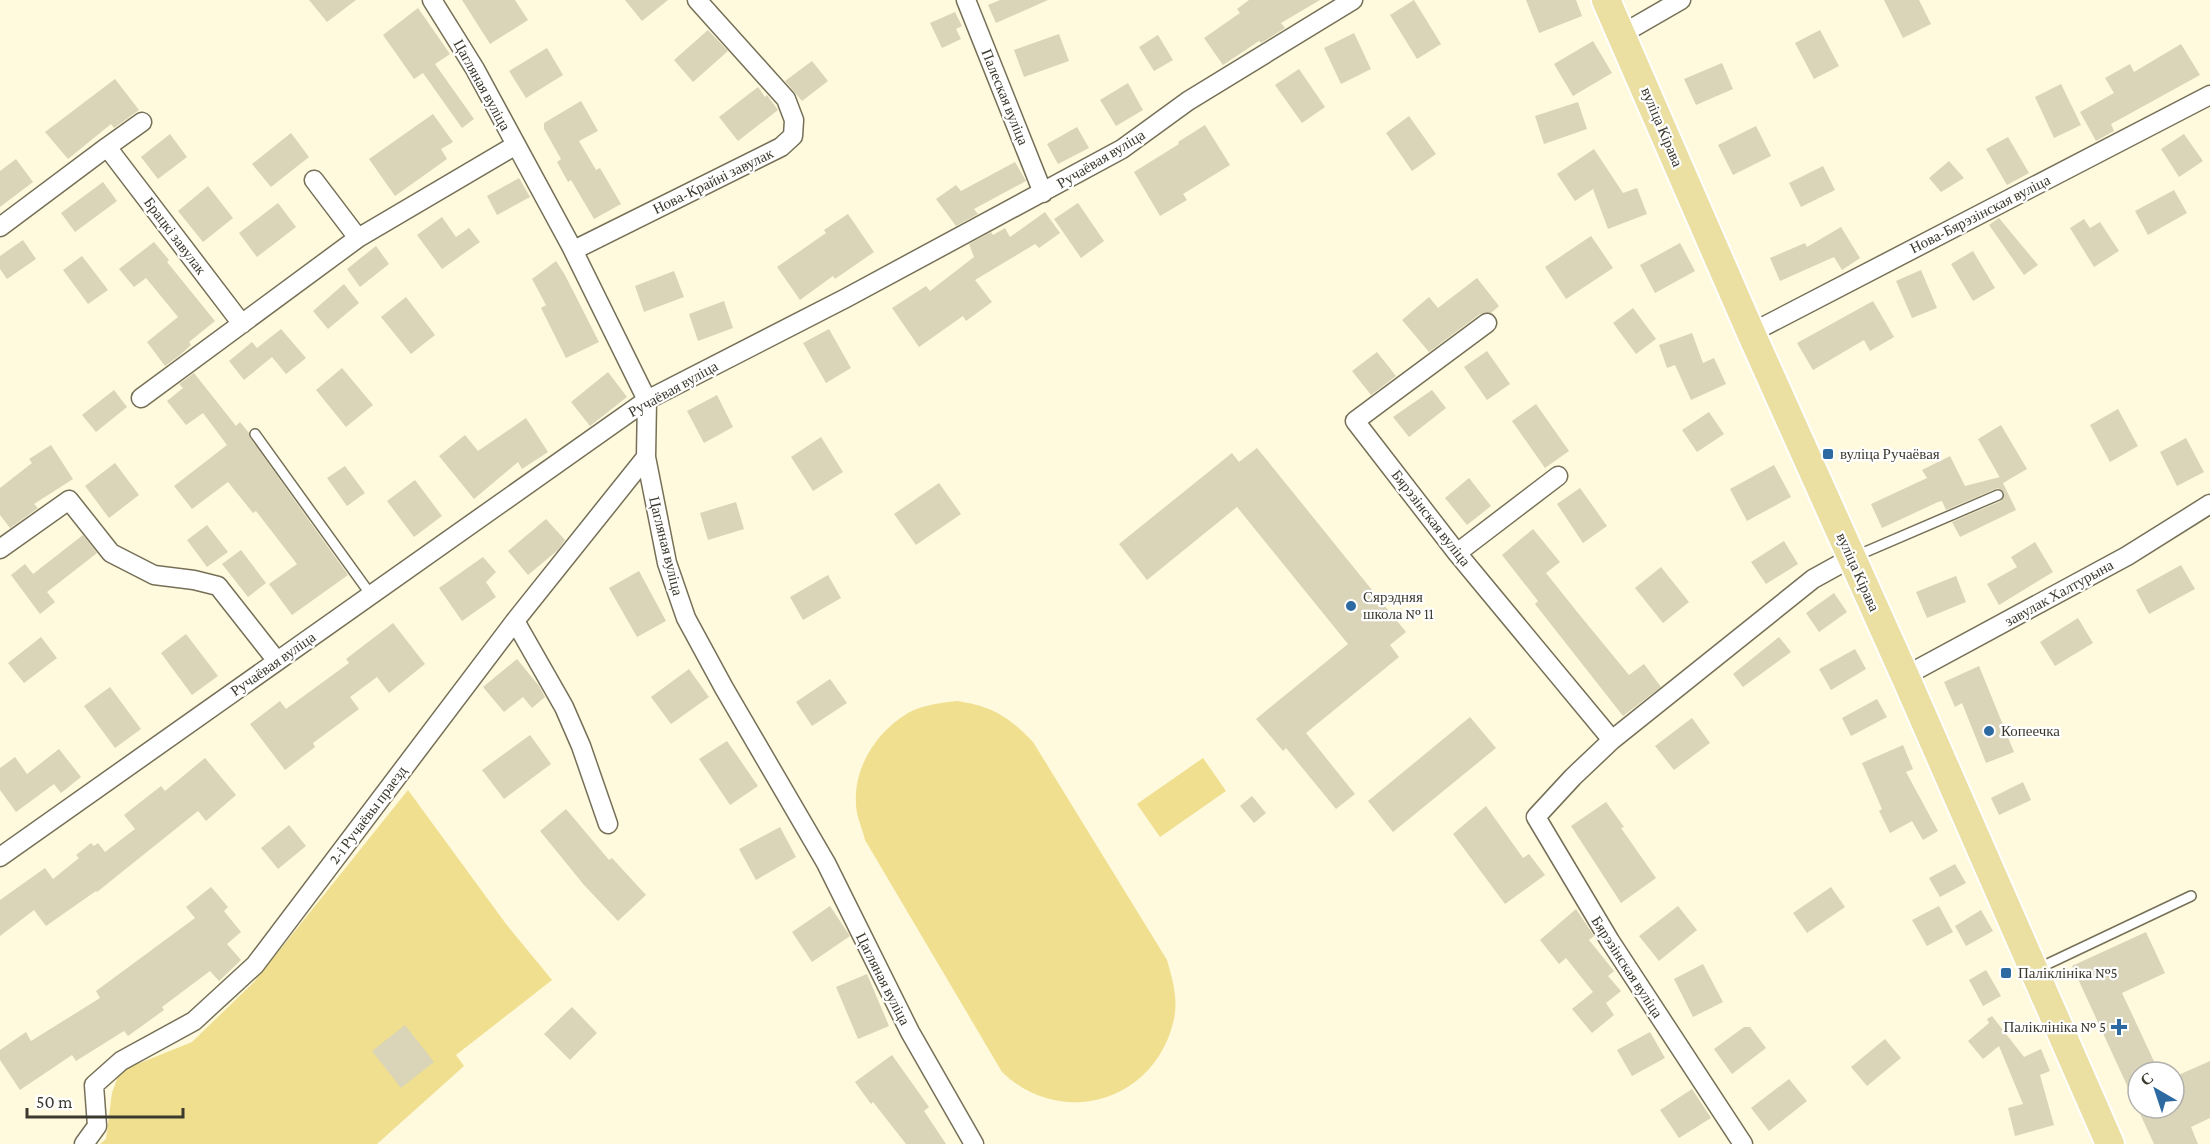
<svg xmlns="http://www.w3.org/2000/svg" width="2210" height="1144" font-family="'Crimson Pro',serif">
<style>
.green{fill:#efdf8f}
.building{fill:#dad4b8}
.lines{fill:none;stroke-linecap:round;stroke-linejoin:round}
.lane-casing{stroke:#757057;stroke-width:12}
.street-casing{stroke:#757057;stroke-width:21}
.primary-casing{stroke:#fff;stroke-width:32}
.lane{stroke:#fff;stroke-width:9}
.street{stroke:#fff;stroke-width:18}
.primary{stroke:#ebdfa2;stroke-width:28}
.poi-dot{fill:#2c6aa1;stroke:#fff;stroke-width:2}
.labels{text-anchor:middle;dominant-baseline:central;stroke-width:4.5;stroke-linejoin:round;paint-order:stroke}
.street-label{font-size:15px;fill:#3c3a2f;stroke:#fff}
.poi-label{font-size:15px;fill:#3c3a2f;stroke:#fff;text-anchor:start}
</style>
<rect width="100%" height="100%" fill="#fff9dd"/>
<path class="green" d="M 957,701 C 992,706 1009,717 1033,742 L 1167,960 C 1173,981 1179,1002 1173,1023 C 1153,1103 1060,1128 1002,1072 L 865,840 C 863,831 859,822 857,813 C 850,773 874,733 908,713 C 922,705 941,703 957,701 Z
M 1203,758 L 1226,791 L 1160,837 L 1137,804 Z
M 408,790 L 506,924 L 552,980 L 456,1055 L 464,1066 L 377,1144 L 100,1144 L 106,1139 L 112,1093 L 120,1071 L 192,1042 L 254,982 Z"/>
<path class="building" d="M 309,0 L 356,0 L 327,22 Z
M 462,0 L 515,0 L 528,20 L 490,44 Z
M 625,0 L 668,0 L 642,21 Z
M 1000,0 L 1048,0 L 996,23 L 988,5 Z
M 1249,0 L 1320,0 L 1281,23 L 1285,28 L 1261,43 L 1259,41 L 1223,65 L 1204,38 L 1240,13 L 1237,9 Z
M 1414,0 L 1441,44 L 1417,59 L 1390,15 Z
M 1526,0 L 1576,0 L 1582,16 L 1539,33 Z
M 1884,0 L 1919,0 L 1931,24 L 1903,38 Z
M 418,8 L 450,54 L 435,64 L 474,119 L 462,128 L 423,73 L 414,79 L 383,35 Z
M 955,12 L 962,26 L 956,29 L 961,39 L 942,48 L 930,23 Z
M 708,30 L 728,51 L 693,82 L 674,60 Z
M 1820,30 L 1839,66 L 1814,79 L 1795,43 Z
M 1354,33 L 1371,69 L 1341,84 L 1324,48 Z
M 1059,34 L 1069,61 L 1024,77 L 1014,50 Z
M 1158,35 L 1173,60 L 1154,71 L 1139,47 Z
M 1593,41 L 1612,73 L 1573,96 L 1554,64 Z
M 2181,44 L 2200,75 L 2111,124 L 2114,131 L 2096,141 L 2080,112 L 2114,93 L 2105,78 L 2130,64 L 2134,72 Z
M 547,48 L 563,75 L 526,98 L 509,71 Z
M 812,61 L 828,81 L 802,101 L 785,81 Z
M 1722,63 L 1733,89 L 1696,105 L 1684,79 Z
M 1299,69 L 1325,107 L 1302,123 L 1275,85 Z
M 115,79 L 139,110 L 114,128 L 111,124 L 68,159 L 45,132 Z
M 1128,83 L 1143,110 L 1116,126 L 1100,100 Z
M 2061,84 L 2081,125 L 2054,138 L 2035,97 Z
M 758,87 L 765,97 L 767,95 L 778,110 L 738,141 L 719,117 Z
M 581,101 L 598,131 L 579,141 L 596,170 L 600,168 L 621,204 L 594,219 L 571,180 L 568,182 L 557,162 L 561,159 L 544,129 L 544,123 Z
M 1578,102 L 1587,129 L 1544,144 L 1535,116 Z
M 433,114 L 453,142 L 441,149 L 447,159 L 395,196 L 369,159 Z
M 1409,116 L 1436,154 L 1412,171 L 1386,133 Z
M 1205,125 L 1230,165 L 1183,194 L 1187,200 L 1160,216 L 1134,172 L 1179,144 L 1178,142 Z
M 1756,126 L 1771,156 L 1733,175 L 1718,145 Z
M 1077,127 L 1089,148 L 1058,164 L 1047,144 Z
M 291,133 L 309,157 L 271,187 L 252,164 Z
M 170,134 L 187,157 L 158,179 L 141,157 Z
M 2184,134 L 2203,161 L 2179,177 L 2161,149 Z
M 2008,137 L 2029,173 L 2007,185 L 1986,149 Z
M 1594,149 L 1623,193 L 1637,188 L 1647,214 L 1608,229 L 1593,189 L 1575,201 L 1557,174 Z
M 16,159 L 33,182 L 0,207 L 0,171 Z
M 1949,161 L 1964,178 L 1941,192 L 1929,178 Z
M 1015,162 L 1026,181 L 974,209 L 978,214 L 956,226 L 936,199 L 956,185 L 961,191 Z
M 1823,166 L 1835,190 L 1801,207 L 1789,183 Z
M 519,178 L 530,197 L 497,215 L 487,196 Z
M 103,182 L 117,201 L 75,232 L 61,213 Z
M 208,186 L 233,218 L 203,242 L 178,211 Z
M 2174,190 L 2187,213 L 2148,235 L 2135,211 Z
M 278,203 L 296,227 L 257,257 L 239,233 Z
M 1078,203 L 1104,241 L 1081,258 L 1054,219 Z
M 1045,212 L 1060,233 L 1039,248 L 1035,244 L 975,280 L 992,302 L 966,321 L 963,316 L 919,347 L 892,308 L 926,286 L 930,291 L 974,257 L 969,244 L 991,232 L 993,235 L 1005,228 L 1010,237 Z
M 848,214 L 874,252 L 835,279 L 833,276 L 800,300 L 777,267 L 826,233 L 824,230 Z
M 442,217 L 456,237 L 469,228 L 480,242 L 442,269 L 417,235 Z
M 1999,218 L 2038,265 L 2024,275 L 1989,225 Z
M 2084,219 L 2090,228 L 2100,222 L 2119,251 L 2094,267 L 2070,228 Z
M 1841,227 L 1860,258 L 1842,270 L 1834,257 L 1780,281 L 1770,258 L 1805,243 L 1807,247 Z
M 1591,236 L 1613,268 L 1566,299 L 1545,267 Z
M 23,240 L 36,259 L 7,279 L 0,269 L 0,256 Z
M 154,242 L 169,260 L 167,262 L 215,321 L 189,342 L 191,345 L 180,355 L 165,366 L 147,342 L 178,317 L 146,278 L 134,287 L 119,269 Z
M 1680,243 L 1695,271 L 1655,293 L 1640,265 Z
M 376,246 L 389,264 L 360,287 L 347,269 Z
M 1973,251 L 1995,288 L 1973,301 L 1951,264 Z
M 82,256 L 108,290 L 88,304 L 63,270 Z
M 556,261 L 565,275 L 599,342 L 566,358 L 541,308 L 546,305 L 532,279 Z
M 1921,270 L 1937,308 L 1912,318 L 1896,281 Z
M 674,271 L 684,297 L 644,312 L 635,286 Z
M 1477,278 L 1499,306 L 1491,313 L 1480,314 L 1429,352 L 1402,320 L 1429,297 L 1438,308 Z
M 344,284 L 359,303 L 328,329 L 313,311 Z
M 406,297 L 435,335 L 411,354 L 381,317 Z
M 724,301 L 733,328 L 698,341 L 689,314 Z
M 1873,301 L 1894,337 L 1870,351 L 1864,340 L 1813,370 L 1797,343 Z
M 1633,308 L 1656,339 L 1636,354 L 1613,323 Z
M 281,329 L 306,358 L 286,374 L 272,357 L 244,380 L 229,361 L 252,342 L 257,348 Z
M 829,329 L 851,368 L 826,383 L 803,343 Z
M 1692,333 L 1703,363 L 1714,358 L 1726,384 L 1691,400 L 1675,365 L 1667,368 L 1659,345 Z
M 1487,351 L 1510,384 L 1487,400 L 1464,367 Z
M 1377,352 L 1396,376 L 1371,395 L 1352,371 Z
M 342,368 L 373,405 L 346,427 L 316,390 Z
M 608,372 L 627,397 L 590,426 L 571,402 Z
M 194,373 L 236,426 L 240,422 L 249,433 L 250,438 L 348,575 L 292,615 L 269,584 L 297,564 L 256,511 L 253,513 L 228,482 L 192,509 L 174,486 L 227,445 L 203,413 L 186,425 L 167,401 L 183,388 L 179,384 Z
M 114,390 L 127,407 L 96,432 L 82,415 Z
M 1432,390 L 1446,408 L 1409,437 L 1393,417 Z
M 717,395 L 733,427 L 704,443 L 687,411 Z
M 1536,404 L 1569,451 L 1545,468 L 1512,421 Z
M 2118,409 L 2138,446 L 2110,462 L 2090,425 Z
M 1709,412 L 1724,434 L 1697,452 L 1682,430 Z
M 526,418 L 548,452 L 522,469 L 518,462 L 474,499 L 439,456 L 465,435 L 478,451 Z
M 2001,425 L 2027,469 L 2003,483 L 1978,439 Z
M 821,437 L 843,472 L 813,491 L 791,457 Z
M 2186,438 L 2204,472 L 2177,486 L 2160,452 Z
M 51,445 L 73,479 L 34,504 L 38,508 L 10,528 L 0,515 L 0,488 L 32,463 L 29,459 Z
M 1257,448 L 1406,632 L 1390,645 L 1399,657 L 1306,733 L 1355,794 L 1336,809 L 1286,748 L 1283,751 L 1256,719 L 1348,644 L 1237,507 L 1147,580 L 1119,544 L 1232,453 L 1239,462 Z
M 1950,456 L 1965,486 L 2000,477 L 2016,510 L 1960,537 L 1952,522 L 2001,501 L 2004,493 L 1998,488 L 1946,510 L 1942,501 L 1938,502 L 1882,528 L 1871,504 L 1927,478 L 1922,470 Z
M 115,463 L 139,495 L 109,518 L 85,486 Z
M 1774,465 L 1791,497 L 1747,521 L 1730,489 Z
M 345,466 L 365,493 L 347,506 L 327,478 Z
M 1469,478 L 1491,506 L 1467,525 L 1445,498 Z
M 415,480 L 442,516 L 414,537 L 387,501 Z
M 939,483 L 961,514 L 916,545 L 894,514 Z
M 1580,488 L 1607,526 L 1583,543 L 1557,504 Z
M 736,502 L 744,529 L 708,540 L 700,513 Z
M 546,519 L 565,540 L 558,550 L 528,575 L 508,551 Z
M 207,525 L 228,552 L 207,567 L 187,540 Z
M 1533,529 L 1560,562 L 1546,573 L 1578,613 L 1629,675 L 1644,664 L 1661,687 L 1623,716 L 1535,604 L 1538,601 L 1502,555 Z
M 83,535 L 97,553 L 47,592 L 55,602 L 40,614 L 11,575 L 25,564 L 33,574 Z
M 1784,541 L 1798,564 L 1766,584 L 1751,562 Z
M 2035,542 L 2053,572 L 1999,605 L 1987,584 L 2017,567 L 2011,557 Z
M 241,550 L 266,583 L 248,597 L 222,564 Z
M 483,557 L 496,572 L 486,582 L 496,597 L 462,621 L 439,588 Z
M 2181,565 L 2195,589 L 2149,614 L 2136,590 Z
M 1661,567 L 1689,602 L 1663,623 L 1635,588 Z
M 639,571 L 666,621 L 637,637 L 609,588 Z
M 828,575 L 841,598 L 803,620 L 790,597 Z
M 1956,576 L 1966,602 L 1927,618 L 1916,592 Z
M 1834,593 L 1847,612 L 1819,632 L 1806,613 Z
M 2078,618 L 2093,643 L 2055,666 L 2040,642 Z
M 393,623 L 425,664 L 389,693 L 377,677 L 350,697 L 359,709 L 313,743 L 315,747 L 285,770 L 250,724 L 280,701 L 286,709 L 349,663 L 346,659 Z
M 186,634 L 218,676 L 192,695 L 161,653 Z
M 41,637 L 57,658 L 24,683 L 8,663 Z
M 1779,637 L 1791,652 L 1743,687 L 1733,674 Z
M 1855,649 L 1866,669 L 1831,690 L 1819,669 Z
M 517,659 L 539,686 L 545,697 L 532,708 L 523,697 L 504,712 L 483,687 Z
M 1979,666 L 2014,752 L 1986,763 L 1962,703 L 1955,707 L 1944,682 Z
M 689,669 L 709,697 L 671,724 L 651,697 Z
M 830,679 L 847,703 L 812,726 L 796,702 Z
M 110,687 L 141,729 L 115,748 L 84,706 Z
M 1877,699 L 1887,717 L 1851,736 L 1842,718 Z
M 1470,717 L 1496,748 L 1393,832 L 1368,801 Z
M 1692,718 L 1710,743 L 1674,770 L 1655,746 Z
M 530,735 L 551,764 L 504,799 L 482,770 Z
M 727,741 L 758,786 L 730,805 L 699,759 Z
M 1903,745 L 1913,769 L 1906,772 L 1938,831 L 1923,840 L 1912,821 L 1890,833 L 1879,811 L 1882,809 L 1862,763 Z
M 59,749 L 81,777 L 61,793 L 54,784 L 16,812 L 0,790 L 0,768 L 15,757 L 27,774 Z
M 205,758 L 236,795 L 206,821 L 198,811 L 97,892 L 96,891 L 46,926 L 34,910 L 0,936 L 0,900 L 45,868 L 53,879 L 79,858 L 76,855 L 91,843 L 94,846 L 98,843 L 105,852 L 135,829 L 124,815 L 161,786 L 165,791 Z
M 2023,782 L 2031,800 L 1999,815 L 1991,798 Z
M 1252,796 L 1266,813 L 1254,823 L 1240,806 Z
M 1606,802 L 1624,827 L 1621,828 L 1656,878 L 1621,903 L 1571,826 Z
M 1486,806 L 1523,858 L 1529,854 L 1545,875 L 1505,904 L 1453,834 Z
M 566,809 L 609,860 L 612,858 L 646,895 L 618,921 L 584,885 L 540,831 Z
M 289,825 L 306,846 L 278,869 L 261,848 Z
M 780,827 L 796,857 L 756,880 L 739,849 Z
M 1955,864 L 1966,883 L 1940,897 L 1929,878 Z
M 211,887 L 228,907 L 224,911 L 241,932 L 227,944 L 241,960 L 219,981 L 210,971 L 162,1007 L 164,1010 L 128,1036 L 124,1031 L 76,1061 L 72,1055 L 20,1090 L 0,1060 L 0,1050 L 26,1032 L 31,1041 L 100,998 L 96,991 L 195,918 L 186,907 Z
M 1831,887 L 1845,907 L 1807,933 L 1793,913 Z
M 830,906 L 850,936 L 812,962 L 792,932 Z
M 1678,906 L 1697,930 L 1659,961 L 1639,936 Z
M 1939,906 L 1953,932 L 1927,946 L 1912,920 Z
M 1576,909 L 1594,936 L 1589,940 L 1614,971 L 1608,976 L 1621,991 L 1606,1003 L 1614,1015 L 1592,1033 L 1572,1009 L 1593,992 L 1566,958 L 1559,964 L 1540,940 Z
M 1981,910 L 1993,931 L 1966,946 L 1955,926 Z
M 2146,932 L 2165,973 L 2122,993 L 2159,1072 L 2138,1072 L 2138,1108 L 2174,1108 L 2174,1077 L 2210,1061 L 2210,1118 L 2191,1127 L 2198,1144 L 2154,1144 L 2072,966 Z
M 1703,964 L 1723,1002 L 1693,1017 L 1674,979 Z
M 1986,970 L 2001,996 L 1983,1006 L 1969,980 Z
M 867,974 L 889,1026 L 858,1039 L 836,987 Z
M 572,1007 L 597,1033 L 570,1060 L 544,1034 Z
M 1992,1016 L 2024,1057 L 2041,1049 L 2050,1071 L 2040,1075 L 2054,1125 L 2015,1136 L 2008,1108 L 2023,1104 L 1999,1046 L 1983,1059 L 1968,1041 L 1989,1023 L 1987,1019 Z
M 405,1025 L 434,1062 L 401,1088 L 372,1051 Z
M 1744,1027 L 1750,1027 L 1766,1048 L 1732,1074 L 1714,1049 Z
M 1650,1032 L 1665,1058 L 1632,1076 L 1617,1050 Z
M 1885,1039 L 1901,1058 L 1867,1086 L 1851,1067 Z
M 892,1055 L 929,1107 L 924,1111 L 946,1144 L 906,1144 L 873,1102 L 871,1104 L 855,1082 Z
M 1789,1079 L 1807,1101 L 1769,1131 L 1751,1108 Z
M 1692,1089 L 1711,1118 L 1679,1138 L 1660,1110 Z"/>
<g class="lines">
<g class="lane-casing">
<path id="lane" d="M 255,434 L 371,595
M 1856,556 L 1998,495
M 2037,969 L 2191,896"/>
</g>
<g class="street-casing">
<path id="street" d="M 432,0 L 475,69 L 571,246 L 647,400 L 646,457 L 667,563 L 686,618 L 724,688 L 826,863 L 910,1032 L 974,1144
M 966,0 L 1043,193
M 1622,34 L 1681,0
M 142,122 L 107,147 L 242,324
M 314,180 L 358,238
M 0,227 L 107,147
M 574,250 L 781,147 L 793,136 L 794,120 L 786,99 L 697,0
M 1487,323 L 1355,421 L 1457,553 L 1612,740
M 1751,333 L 2210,95
M 141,398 L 358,238 L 516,145
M 0,549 L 69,500 L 111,553 L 154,575 L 194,580 L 218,586 L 277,661
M 1457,553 L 1558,476
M 515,621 L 564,707 L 581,746 L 608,824
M 1905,676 L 2127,556 L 2210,504
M 0,857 L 647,400 L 846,298 L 1122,149 L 1188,101 L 1353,0
M 84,1144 L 97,1126 L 94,1085 L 121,1061 L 194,1021 L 255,965 L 515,621 L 646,457
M 1743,1144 L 1610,941 L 1536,817 L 1573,777 L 1612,740 L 1813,579 L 1851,558"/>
</g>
<g class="primary-casing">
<path id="primary" d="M 1606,0 L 1751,333 L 1905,676 L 2110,1144"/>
</g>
<use href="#lane" class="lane"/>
<use href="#street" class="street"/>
<use href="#primary" class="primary"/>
</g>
<g class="poi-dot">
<rect x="1822" y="448" width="12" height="12" rx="3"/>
<circle cx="1351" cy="606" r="6"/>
<circle cx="1989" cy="731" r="6"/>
<rect x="2000" y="967" width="12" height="12" rx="3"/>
<path d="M2116 1018h6v6h6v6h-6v6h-6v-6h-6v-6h6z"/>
</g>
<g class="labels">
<g class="street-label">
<text transform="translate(482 85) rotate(61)">Цагляная вуліца</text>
<text transform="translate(1005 97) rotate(68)">Палеская вуліца</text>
<text transform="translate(1662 127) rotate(67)">вуліца Кірава</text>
<text transform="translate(1101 159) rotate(-31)">Ручаёвая вуліца</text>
<text transform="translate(713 181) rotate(-26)">Нова-Крайні завулак</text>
<text transform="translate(1980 214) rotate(-27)">Нова-Бярэзінская вуліца</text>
<text transform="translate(175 236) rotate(53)">Брацкі завулак</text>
<text transform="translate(673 389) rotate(-29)">Ручаёвая вуліца</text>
<text transform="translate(1431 518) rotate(52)">Бярэзінская вуліца</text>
<text transform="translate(666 546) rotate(76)">Цагляная вуліца</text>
<text transform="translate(1858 572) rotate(66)">вуліца Кірава</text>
<text transform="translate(2059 593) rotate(-29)">завулак Халтурына</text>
<text transform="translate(273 664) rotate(-35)">Ручаёвая вуліца</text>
<text transform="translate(368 815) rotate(-53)">2-і Ручаёвы праезд</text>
<text transform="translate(1627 967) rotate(57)">Бярэзінская вуліца</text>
<text transform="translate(883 979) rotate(63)">Цагляная вуліца</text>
</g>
<g class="poi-label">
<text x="1840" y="454">вуліца Ручаёвая</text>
<text x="1363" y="597">Сярэдняя<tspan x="1363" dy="17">школа № 11</tspan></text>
<text x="2001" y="731">Копеечка</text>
<text x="2018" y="973">Паліклініка №5</text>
<text x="2106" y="1027" text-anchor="end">Паліклініка № 5</text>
</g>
</g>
<g transform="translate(2156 1090) rotate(321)"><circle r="28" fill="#ffffff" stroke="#b1b0ac" stroke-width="1.5"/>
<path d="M0-4.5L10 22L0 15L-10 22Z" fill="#2c6aa1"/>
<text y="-9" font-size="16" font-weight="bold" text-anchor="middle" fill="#3c3a2f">С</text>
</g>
<path d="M27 1108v9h156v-9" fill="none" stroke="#3c3a2f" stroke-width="3"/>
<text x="36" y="1108" font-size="18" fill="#3c3a2f" stroke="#ffffff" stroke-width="4.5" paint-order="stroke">50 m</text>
</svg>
